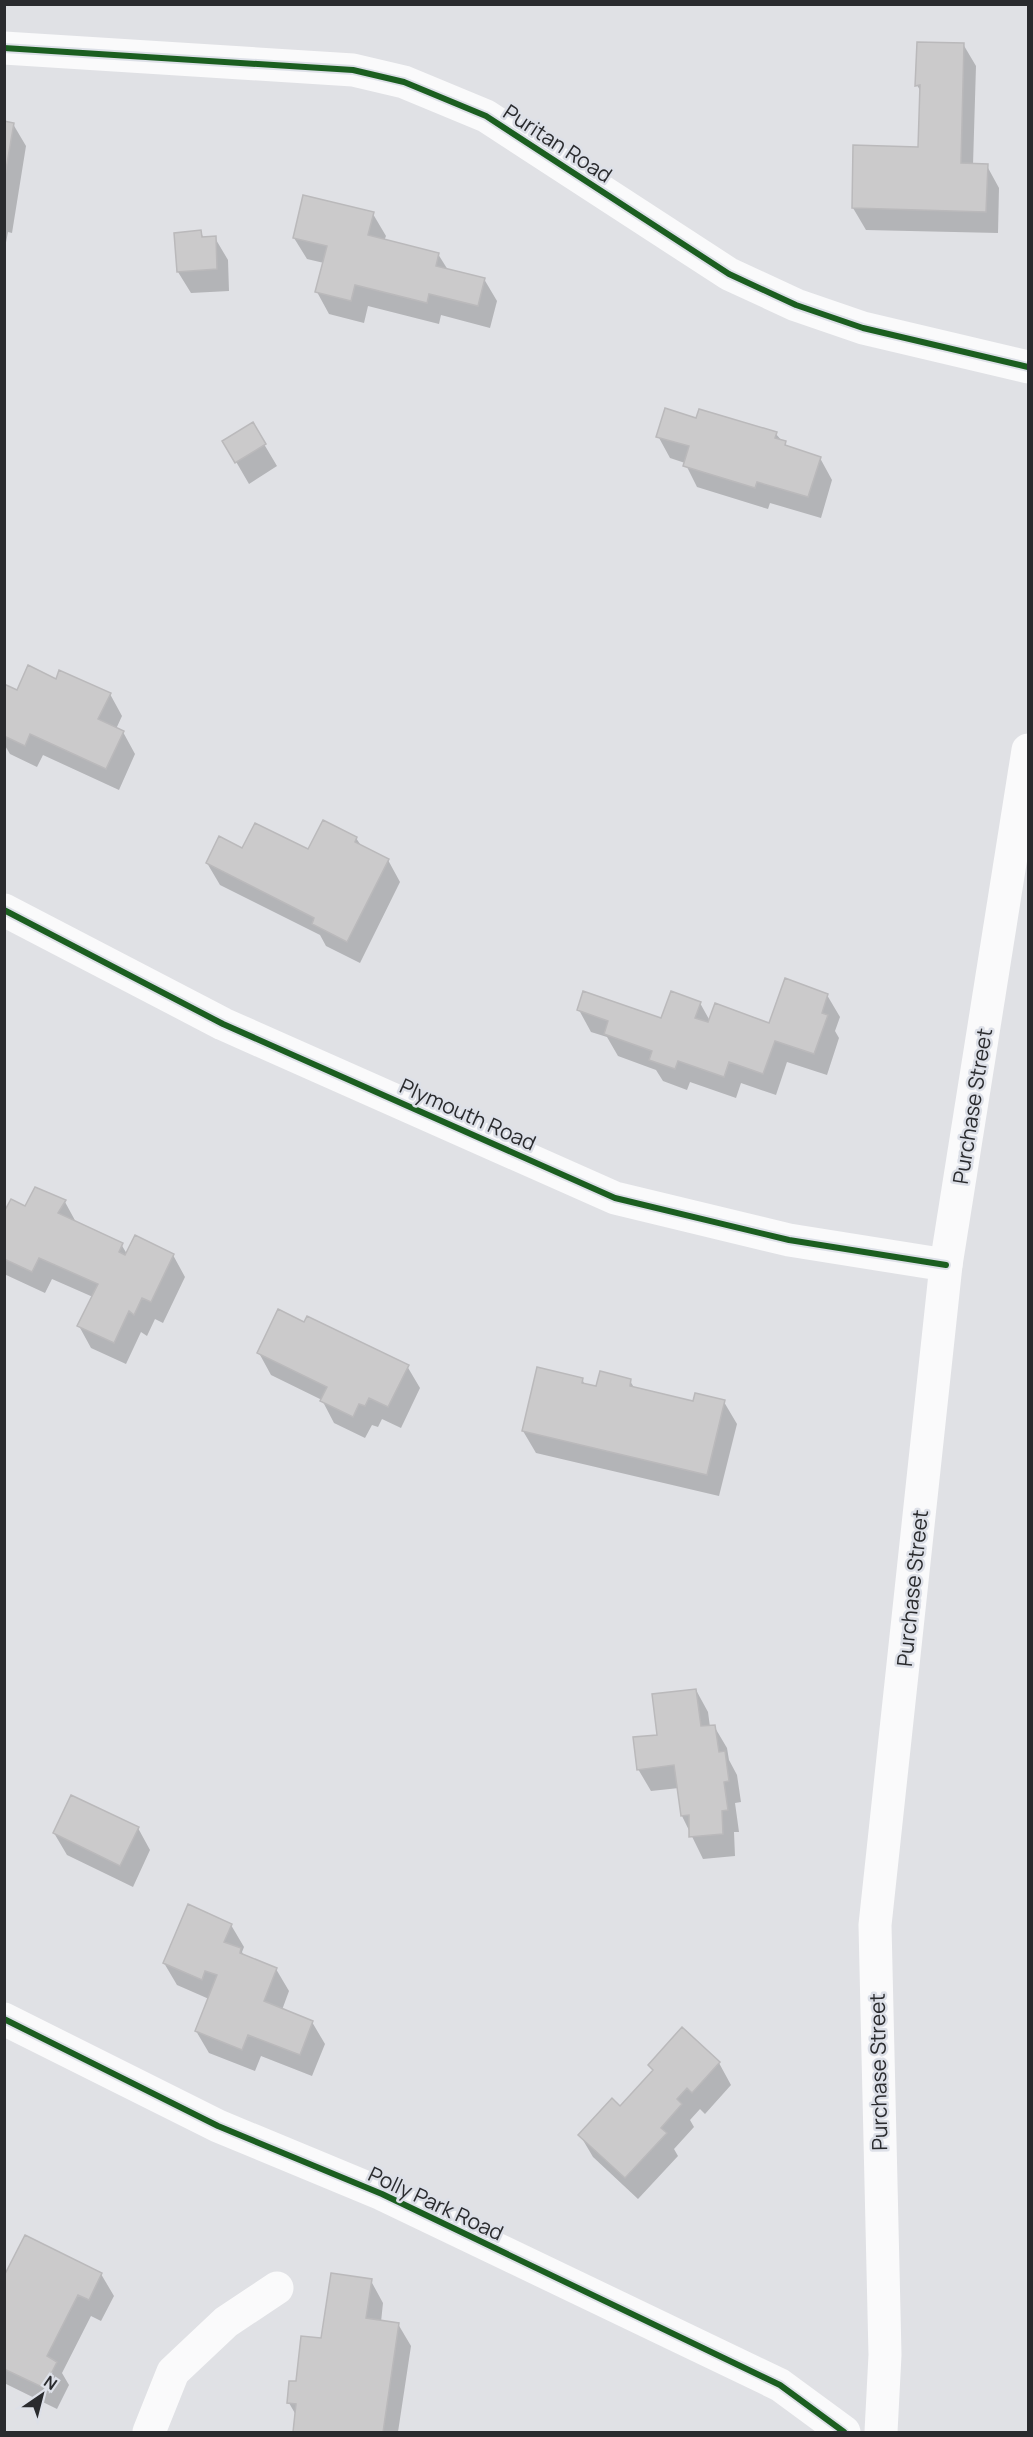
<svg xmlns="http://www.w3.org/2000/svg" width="1033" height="2437" font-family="Manrope,sans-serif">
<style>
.shadow{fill:#0003}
.building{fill:#cbcacb;stroke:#bab9bb;stroke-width:1.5}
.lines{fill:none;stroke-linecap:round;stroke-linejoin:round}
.minor{stroke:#fafafb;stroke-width:33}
.major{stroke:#fafafb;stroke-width:33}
.cycleway-casing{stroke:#dde0e8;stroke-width:10}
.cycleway{stroke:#1b5e20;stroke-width:6}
.labels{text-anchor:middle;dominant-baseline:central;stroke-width:5;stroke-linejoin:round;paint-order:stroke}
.street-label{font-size:21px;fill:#2a2b2e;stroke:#dde0e8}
</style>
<rect width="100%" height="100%" fill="#e0e1e5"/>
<path class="shadow" d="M 963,44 L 976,66 L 973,165 L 987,166 L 999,188 L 998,233 L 866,230 L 853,208 L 920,148 L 921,92 L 917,85 Z
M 4,123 L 13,124 L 26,146 L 12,233 L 8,232 L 4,253 Z
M 373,214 L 386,236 L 384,241 L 438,254 L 448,270 L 484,279 L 497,301 L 490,328 L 441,315 L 439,324 L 368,306 L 364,323 L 329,314 L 317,292 L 324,263 L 307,259 L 294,238 Z
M 200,232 L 204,238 L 215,238 L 228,260 L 229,291 L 191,293 L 178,272 Z
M 697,420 L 776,434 L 788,448 L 820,458 L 832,480 L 821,518 L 770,503 L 768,509 L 697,487 L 685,463 L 670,458 L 658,436 Z
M 252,424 L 277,466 L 249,484 L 224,441 Z
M 57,681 L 110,694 L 122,716 L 116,729 L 123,732 L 135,754 L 119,790 L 43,755 L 37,767 L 10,754 L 4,744 L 4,686 L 17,692 Z
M 356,838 L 362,847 L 388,860 L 400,882 L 360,963 L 326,946 L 320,935 L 220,885 L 207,863 L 309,851 Z
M 827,995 L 840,1017 L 835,1031 L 839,1038 L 827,1075 L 787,1062 L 776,1095 L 741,1083 L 736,1098 L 690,1082 L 687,1090 L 663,1081 L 656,1070 L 618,1056 L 607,1037 L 591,1032 L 579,1010 L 662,1020 L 700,1003 L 710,1021 L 770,1025 Z
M 65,1202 L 77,1224 L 121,1244 L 127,1254 L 173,1255 L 185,1277 L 163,1323 L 155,1319 L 147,1336 L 141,1332 L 126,1364 L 91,1348 L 79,1326 L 93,1297 L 52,1279 L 45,1293 L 4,1274 L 4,1215 Z
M 305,1324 L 407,1366 L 420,1388 L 401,1428 L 382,1419 L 378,1427 L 372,1425 L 365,1438 L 334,1423 L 322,1400 L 271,1375 L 259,1353 Z
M 582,1379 L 585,1385 L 598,1388 L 630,1381 L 635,1389 L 694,1403 L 724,1402 L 737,1424 L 719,1496 L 536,1453 L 523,1431 Z
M 696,1690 L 708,1712 L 710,1727 L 714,1726 L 727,1748 L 729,1760 L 737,1775 L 741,1802 L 735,1803 L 739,1832 L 734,1832 L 735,1856 L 703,1859 L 682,1816 L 679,1788 L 651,1791 L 638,1769 L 658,1736 Z
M 138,1828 L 150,1850 L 133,1887 L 67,1855 L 54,1833 Z
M 231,1925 L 244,1947 L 242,1952 L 244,1956 L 276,1969 L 289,1991 L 282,2010 L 312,2022 L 325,2044 L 312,2076 L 261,2056 L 255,2071 L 209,2053 L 196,2031 L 209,1999 L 177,1985 L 164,1963 Z
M 682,2030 L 719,2063 L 731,2085 L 705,2114 L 700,2109 L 690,2120 L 694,2127 L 674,2149 L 678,2156 L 638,2199 L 593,2157 L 580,2135 L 620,2108 L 654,2072 L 650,2065 Z
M 101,2274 L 114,2296 L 101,2321 L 91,2316 L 62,2373 L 69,2385 L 57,2409 L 4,2383 L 4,2279 Z
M 371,2281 L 383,2303 L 381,2322 L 398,2324 L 411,2346 L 398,2432 L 294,2432 L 296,2415 L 289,2403 L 298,2383 L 323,2339 Z"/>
<path class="building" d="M 917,42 L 964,43 L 961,163 L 988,164 L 986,212 L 852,208 L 853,145 L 918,147 L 920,85 L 915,86 Z
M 4,121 L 14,123 L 4,181 Z
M 303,195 L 374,212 L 368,235 L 439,253 L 436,266 L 485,278 L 478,306 L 429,294 L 427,303 L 355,285 L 351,301 L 315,292 L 327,246 L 293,238 Z
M 201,230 L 202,237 L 216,236 L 217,269 L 177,272 L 174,233 Z
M 665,408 L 696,418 L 699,409 L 777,432 L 775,438 L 786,441 L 785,445 L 821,457 L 808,497 L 757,482 L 755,488 L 683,466 L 689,446 L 656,437 Z
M 253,422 L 266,444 L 235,463 L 222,441 Z
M 28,665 L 56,679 L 59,670 L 111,693 L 98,719 L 124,731 L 106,769 L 30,734 L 25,746 L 4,736 L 4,684 L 17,690 Z
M 323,820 L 357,837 L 355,842 L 389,859 L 347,942 L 312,924 L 314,918 L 206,863 L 219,836 L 242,848 L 255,823 L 308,849 Z
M 785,978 L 828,994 L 822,1013 L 828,1015 L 814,1054 L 775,1041 L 763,1074 L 729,1062 L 724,1077 L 678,1061 L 675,1069 L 649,1060 L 652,1051 L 604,1034 L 608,1021 L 577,1010 L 583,991 L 661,1018 L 671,991 L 701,1002 L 695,1018 L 708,1022 L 715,1003 L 769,1023 Z
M 35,1187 L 66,1200 L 58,1213 L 123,1243 L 119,1252 L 125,1255 L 135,1235 L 174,1254 L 151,1302 L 142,1298 L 134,1315 L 129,1311 L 114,1343 L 77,1326 L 98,1284 L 39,1258 L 32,1272 L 4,1259 L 4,1212 L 11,1199 L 25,1206 Z
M 278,1309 L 304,1322 L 307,1316 L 409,1365 L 388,1407 L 369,1398 L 365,1406 L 359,1404 L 353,1417 L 320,1401 L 327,1387 L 257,1353 Z
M 537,1367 L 583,1378 L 582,1383 L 596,1386 L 600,1371 L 631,1379 L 630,1386 L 693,1401 L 695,1393 L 725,1400 L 707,1475 L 522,1431 Z
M 696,1689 L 701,1726 L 715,1725 L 719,1752 L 725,1751 L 729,1781 L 724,1782 L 728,1810 L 722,1811 L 723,1834 L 689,1837 L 689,1815 L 681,1816 L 674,1765 L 637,1770 L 633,1737 L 657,1735 L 652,1694 Z
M 696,1689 L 701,1726 L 715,1725 L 719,1752 L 725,1751 L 729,1781 L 724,1782 L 728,1810 L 722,1811 L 723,1834 L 689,1837 L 689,1815 L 681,1816 L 674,1765 L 637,1770 L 633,1737 L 657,1735 L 652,1694 Z
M 71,1795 L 139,1827 L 120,1866 L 53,1833 Z
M 188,1904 L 232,1924 L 224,1942 L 241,1948 L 240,1953 L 277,1968 L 264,2001 L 313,2021 L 300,2055 L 248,2035 L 242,2050 L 195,2031 L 217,1975 L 205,1971 L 202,1980 L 163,1963 Z
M 682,2027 L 720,2062 L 692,2093 L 687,2088 L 677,2099 L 682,2104 L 661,2128 L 667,2133 L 625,2178 L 578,2135 L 612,2098 L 620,2106 L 653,2070 L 648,2065 Z
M 25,2235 L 102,2273 L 89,2300 L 78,2295 L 47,2356 L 57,2362 L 44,2388 L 4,2369 L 4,2276 Z
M 331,2273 L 372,2279 L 366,2318 L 399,2323 L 383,2432 L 293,2432 L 296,2404 L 287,2403 L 289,2381 L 296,2381 L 301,2336 L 321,2338 Z"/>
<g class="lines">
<path class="minor" d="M 4,48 L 353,70 L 404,82 L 486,116 L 729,274 L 796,305 L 863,328 L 1028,367
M 4,910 L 223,1024 L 615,1198 L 789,1240 L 946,1265
M 4,2019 L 218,2126 L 382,2194 L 780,2385 L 844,2432
M 149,2432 L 173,2372 L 226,2322 L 277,2288"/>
<path class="major" d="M 881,2432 L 885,2355 L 875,1925 L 946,1265 L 1028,750"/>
<g class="cycleway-casing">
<path id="cycleway" d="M 4,48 L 353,70 L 404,82 L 486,116 L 729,274 L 796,305 L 863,328 L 1028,367
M 4,910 L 223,1024 L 615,1198 L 789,1240 L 946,1265
M 4,2019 L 218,2126 L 382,2194 L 780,2385 L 844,2432"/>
</g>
<use href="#cycleway" class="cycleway"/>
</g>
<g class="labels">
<g class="street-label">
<text transform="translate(558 143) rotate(33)">Puritan Road</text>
<text transform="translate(972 1106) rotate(-81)">Purchase Street</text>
<text transform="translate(468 1114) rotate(24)">Plymouth Road</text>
<text transform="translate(912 1588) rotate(-84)">Purchase Street</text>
<text transform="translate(878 2072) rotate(-91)">Purchase Street</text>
<text transform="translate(436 2203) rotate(25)">Polly Park Road</text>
</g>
</g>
<rect width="1033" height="2437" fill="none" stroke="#2a2b2e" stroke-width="12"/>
<g transform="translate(42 2395) rotate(35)" stroke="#dde0e8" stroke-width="4.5" paint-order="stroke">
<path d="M0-4.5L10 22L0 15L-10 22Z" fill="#2a2b2e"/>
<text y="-9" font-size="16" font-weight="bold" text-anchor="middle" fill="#2a2b2e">N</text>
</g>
</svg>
